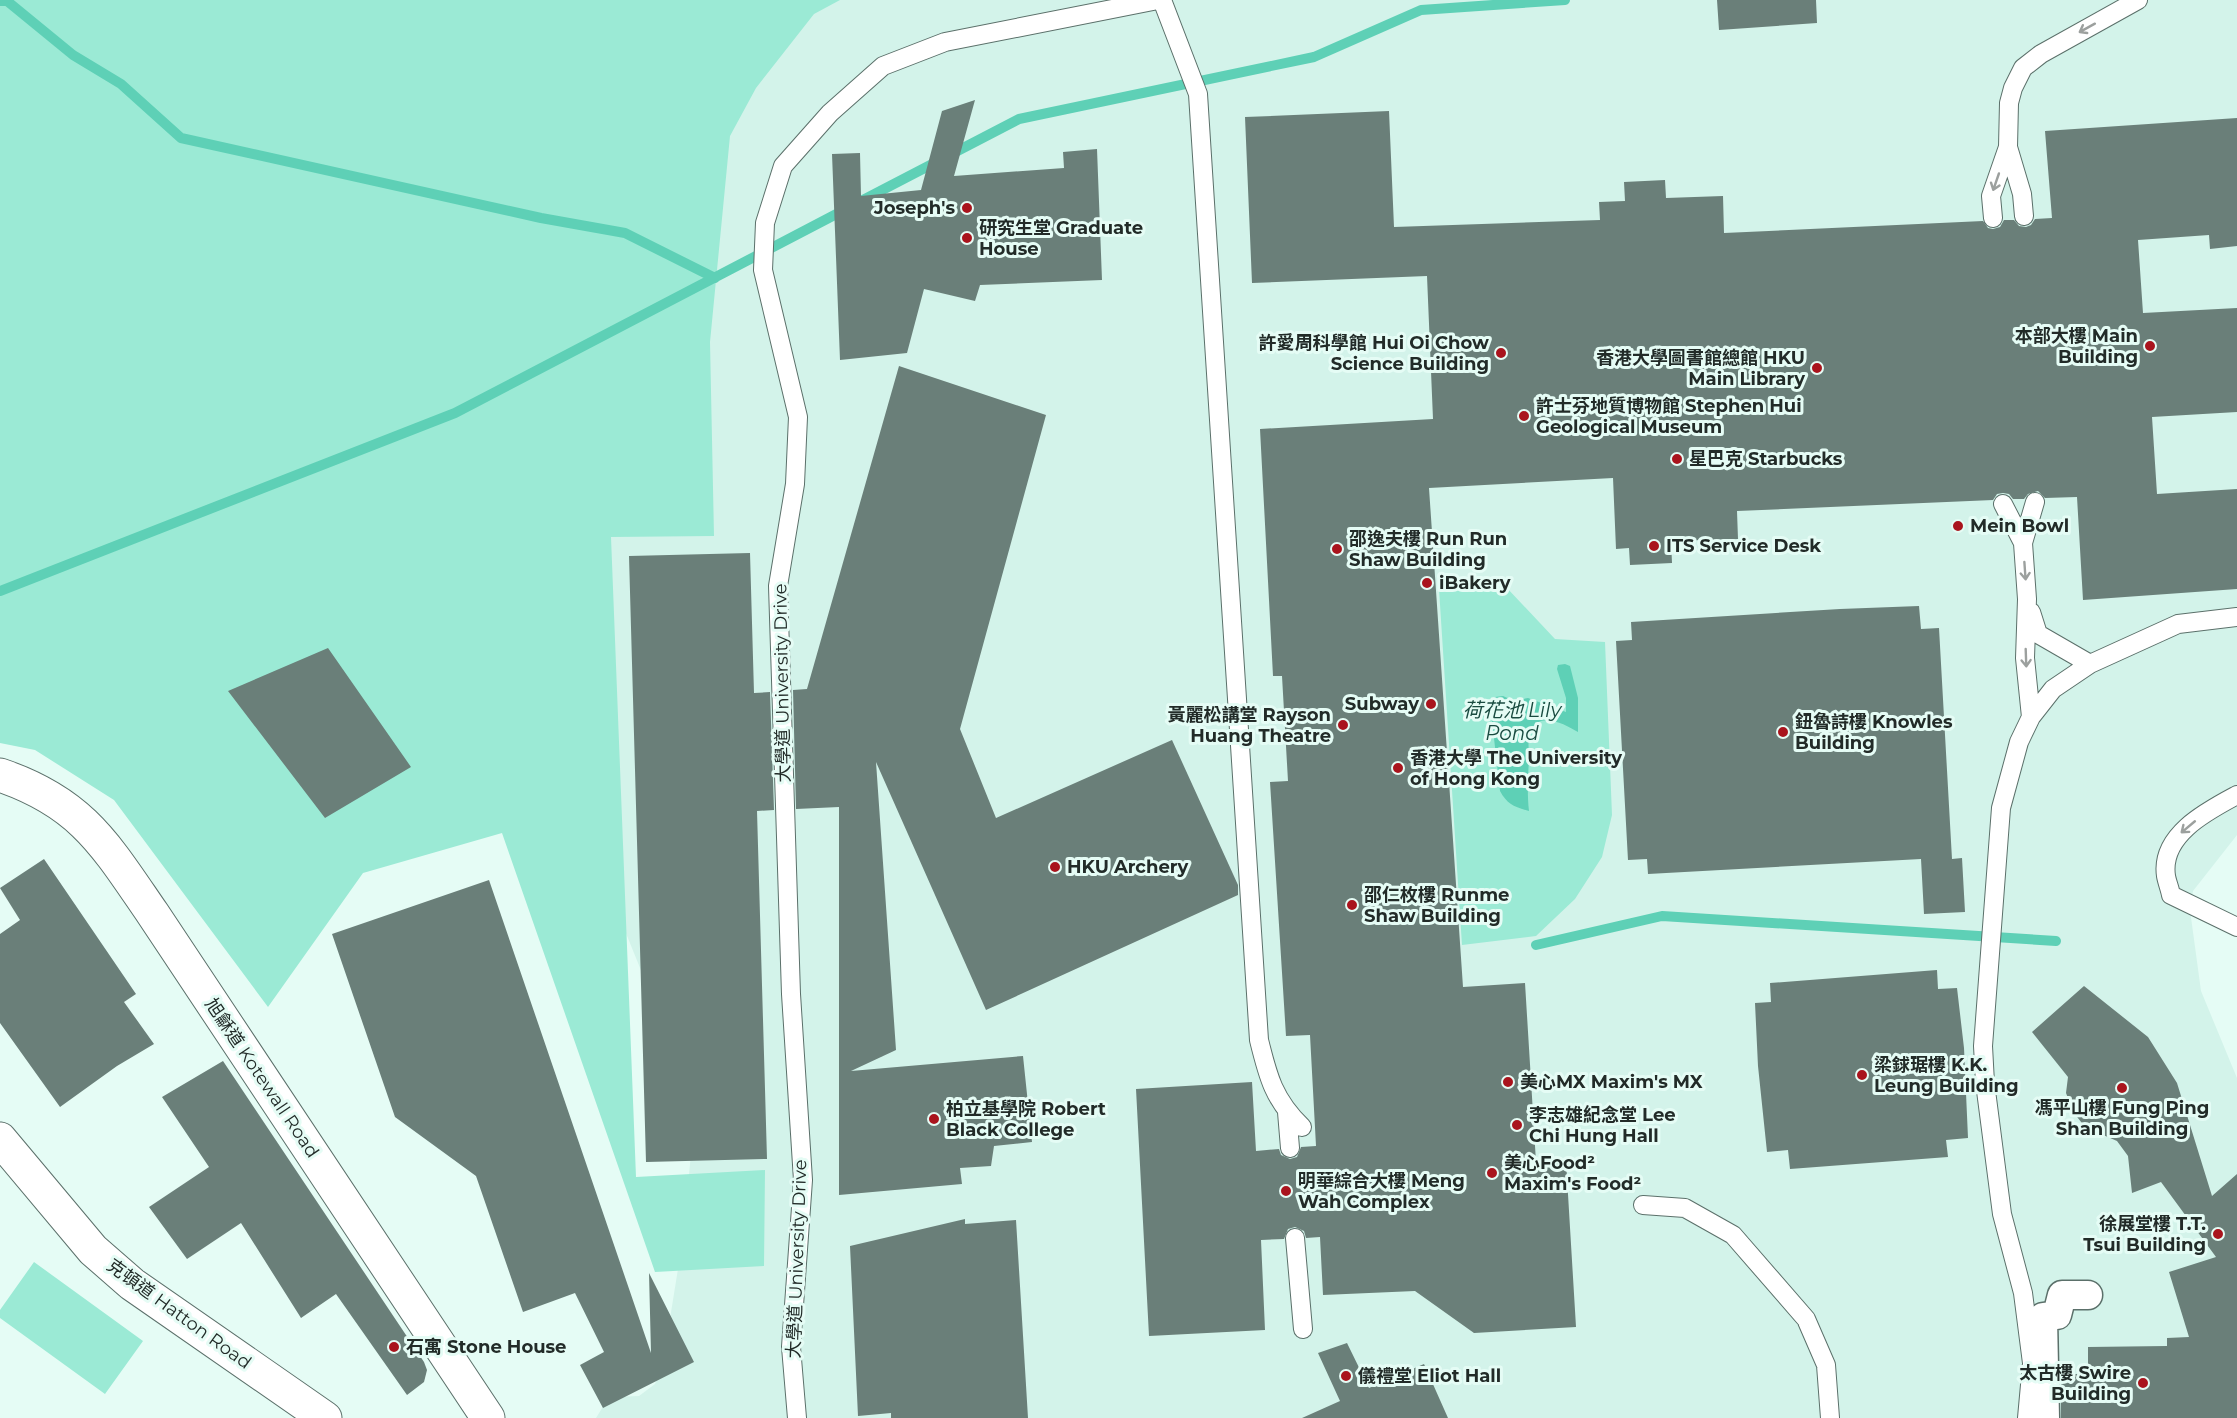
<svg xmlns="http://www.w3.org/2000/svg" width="2237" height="1418" font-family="Montserrat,'Noto Sans TC',sans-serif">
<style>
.built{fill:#d3f3ea}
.green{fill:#9bead5}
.water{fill:#5ed0b6}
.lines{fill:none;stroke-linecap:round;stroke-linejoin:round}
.stream{stroke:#5ed0b6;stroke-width:10}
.building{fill:#6a7f79}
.service-casing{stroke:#5b706a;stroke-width:20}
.pedestrian-casing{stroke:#5b706a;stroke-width:31}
.minor-casing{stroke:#5b706a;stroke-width:35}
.service{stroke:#fff;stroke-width:18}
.pedestrian{stroke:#fff;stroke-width:28}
.minor{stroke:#fff;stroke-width:33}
.oneway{stroke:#9ca09e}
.poi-dot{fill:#a9141d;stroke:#e5fcf5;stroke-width:2}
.labels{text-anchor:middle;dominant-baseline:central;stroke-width:6;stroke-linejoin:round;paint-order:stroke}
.poi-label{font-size:18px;font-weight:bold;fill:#222b28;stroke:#e5fcf5;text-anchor:start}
.street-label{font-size:18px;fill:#222b28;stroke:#e5fcf5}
.water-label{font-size:20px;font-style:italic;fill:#194b40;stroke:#e5fcf5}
</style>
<rect width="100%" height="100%" fill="#e5fcf5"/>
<path class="built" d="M 575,0 L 2237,0 L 2237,835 L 2193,891 L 2190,910 L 2201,991 L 2237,1078 L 2237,1418 L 596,1418 L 604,1405 L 612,1397 L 639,1396 L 655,1384 L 662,1368 L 683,1238 L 692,1143 L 687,1084 L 532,701 Z"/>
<path class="green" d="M 0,0 L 840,0 L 814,14 L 756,88 L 730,136 L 710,342 L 714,536 L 611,537 L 636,1177 L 765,1170 L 764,1266 L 655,1272 L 502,833 L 363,873 L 268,1007 L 114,800 L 35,750 L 0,743 Z
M 1506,587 L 1555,639 L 1605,642 L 1612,815 L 1602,857 L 1575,899 L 1536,936 L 1462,945 L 1439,589 Z
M 34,1262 L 143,1341 L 105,1394 L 0,1318 L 0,1310 Z"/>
<path class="water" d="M 1565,664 L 1570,666 L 1578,698 L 1578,732 C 1565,724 1540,711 1531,730 C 1527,739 1529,750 1529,759 C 1528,777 1527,793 1529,811 C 1514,807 1507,804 1500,791 L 1490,703 L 1495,697 L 1503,696 L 1514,701 L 1528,698 L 1566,712 L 1566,698 L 1557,669 L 1558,665 Z"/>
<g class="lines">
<path class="stream" d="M 0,1 L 7,1 L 73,55 L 121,84 L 181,138 L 541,218 L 625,233 L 715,278
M 863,200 L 1019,119 L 1314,57 L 1421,10 L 1565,0
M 0,591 L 455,413 L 846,209
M 1536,945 L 1662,916 L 2056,941"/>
</g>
<path class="building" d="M 1717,0 L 1816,0 L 1817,23 L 1719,30 Z
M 975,100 L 954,176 L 1064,168 L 1063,152 L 1097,149 L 1102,280 L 980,285 L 975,301 L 924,289 L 907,353 L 840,360 L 832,154 L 860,153 L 861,196 L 921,190 L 942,111 Z
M 1389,111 L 1394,227 L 1600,220 L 1599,202 L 1625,201 L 1624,182 L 1665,180 L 1666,198 L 1723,196 L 1724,233 L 1983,221 L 1988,228 L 1993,229 L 2000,227 L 2004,220 L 2014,220 L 2019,226 L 2026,227 L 2031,225 L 2035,219 L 2052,218 L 2045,131 L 2237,118 L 2237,246 L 2210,249 L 2209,235 L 2138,240 L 2143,313 L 2237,308 L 2237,412 L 2152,417 L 2157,494 L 2237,489 L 2237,589 L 2083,600 L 2077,497 L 2045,498 L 2038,491 L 2028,494 L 2024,499 L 2013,499 L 2009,494 L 2003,493 L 1997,494 L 1993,500 L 1737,511 L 1738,539 L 1671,541 L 1672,563 L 1630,565 L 1629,548 L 1616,549 L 1613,478 L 1429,488 L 1463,987 L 1525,983 L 1536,1162 L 1566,1161 L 1576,1327 L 1474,1333 L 1415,1291 L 1323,1295 L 1320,1237 L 1306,1238 L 1304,1231 L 1295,1227 L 1288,1229 L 1284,1239 L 1261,1240 L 1265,1330 L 1149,1336 L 1136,1089 L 1252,1082 L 1256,1151 L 1279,1149 L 1281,1155 L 1290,1159 L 1297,1157 L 1301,1147 L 1316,1146 L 1310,1035 L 1286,1036 L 1270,782 L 1288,781 L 1282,676 L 1273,676 L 1260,429 L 1433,419 L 1427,276 L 1252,283 L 1245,117 Z
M 899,366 L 1046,415 L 960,729 L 996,818 L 1172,740 L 1238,885 L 1238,895 L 986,1010 L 876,762 L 896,1050 L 851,1071 L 1023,1056 L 1032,1142 L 994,1146 L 991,1166 L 960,1168 L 962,1184 L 839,1195 L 839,807 L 796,809 L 793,690 L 807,689 Z
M 750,553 L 754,693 L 770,692 L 774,810 L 757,811 L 767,1159 L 646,1162 L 629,556 Z
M 1919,606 L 1921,629 L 1939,628 L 1952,859 L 1962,858 L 1965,912 L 1924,914 L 1921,859 L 1648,874 L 1647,859 L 1628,860 L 1616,641 L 1632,640 L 1631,622 L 1840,609 Z
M 328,648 L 411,767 L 325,818 L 228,691 Z
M 44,859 L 136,994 L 124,1002 L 154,1044 L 117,1066 L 60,1107 L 0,1023 L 0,934 L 20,920 L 0,888 Z
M 489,880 L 651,1353 L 649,1273 L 694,1362 L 603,1408 L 580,1365 L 604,1352 L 575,1293 L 523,1312 L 476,1176 L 395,1117 L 332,934 Z
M 1937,970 L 1938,989 L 1957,988 L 1964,1048 L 1968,1138 L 1946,1140 L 1948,1157 L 1790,1169 L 1788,1150 L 1767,1152 L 1758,1066 L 1755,1003 L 1771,1002 L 1770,983 Z
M 2084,986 L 2148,1037 L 2177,1083 L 2212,1196 L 2237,1174 L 2237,1418 L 2061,1418 L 2061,1374 L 2088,1374 L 2088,1347 L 2167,1346 L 2167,1338 L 2189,1337 L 2169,1272 L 2216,1257 L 2161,1182 L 2132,1193 L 2128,1156 L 2117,1141 L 2085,1127 L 2074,1113 L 2066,1093 L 2068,1077 L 2032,1032 Z
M 223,1061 L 424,1362 L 427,1370 L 424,1382 L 407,1395 L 336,1294 L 301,1318 L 241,1223 L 187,1259 L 149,1207 L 209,1167 L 162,1097 Z
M 965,1219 L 965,1224 L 1016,1220 L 1028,1418 L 891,1418 L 891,1413 L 858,1416 L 850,1246 Z
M 1347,1343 L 1369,1388 L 1424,1364 L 1448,1418 L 1302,1418 L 1340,1401 L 1318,1353 Z"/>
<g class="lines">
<g class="service-casing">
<path id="service" d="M 1162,0 L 1198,94 L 1259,1040 C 1268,1077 1274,1100 1302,1127
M 2008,147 L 2022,194 L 2024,216
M 1993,218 L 1991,196 L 2008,147 L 2009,103 L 2013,88 L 2023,68 L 2041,54 L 2138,0
M 2003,504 L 2023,543
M 2031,612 L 2038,634 L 2090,664
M 2031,717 L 2025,658 L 2027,599 L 2023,543 L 2035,502
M 2237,795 C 2207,811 2160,835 2166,876 C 2167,882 2170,889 2171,895 L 2237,927
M 1287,1112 L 1290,1148
M 1643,1205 L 1685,1208 L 1733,1235 L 1806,1319 L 1826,1365 L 1830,1418
M 1295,1238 L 1303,1329
M 797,1418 L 791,1347 L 803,1180 L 791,994 L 778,586 L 795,484 L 798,417 L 763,270 L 765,223 L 783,166 L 830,113 L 883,66 L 945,42 L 1158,0
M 2027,1418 L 2032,1363 L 2023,1293 L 2002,1214 L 1985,1083 L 1983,1046 L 2001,808 L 2019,742 L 2031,717 L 2053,689 L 2090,664 L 2178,624 L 2237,617"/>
</g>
<g class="pedestrian-casing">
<path id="pedestrian" d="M 2045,1418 L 2043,1317 L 2057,1315 L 2062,1295 L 2088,1295"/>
</g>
<g class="minor-casing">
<path id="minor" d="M 0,775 C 83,803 106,846 153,914 L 488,1418
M 0,1139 L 93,1250 L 132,1284 L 325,1418"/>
</g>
<use href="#service" class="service"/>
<use href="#pedestrian" class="pedestrian"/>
<use href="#minor" class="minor"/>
</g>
<defs><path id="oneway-shaft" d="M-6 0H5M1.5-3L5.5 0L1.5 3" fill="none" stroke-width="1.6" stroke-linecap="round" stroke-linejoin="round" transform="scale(1.5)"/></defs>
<g class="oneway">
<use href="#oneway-shaft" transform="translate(2087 28) rotate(151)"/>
<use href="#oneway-shaft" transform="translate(1996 182) rotate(109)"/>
<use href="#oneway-shaft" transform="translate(2025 571) rotate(86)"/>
<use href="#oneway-shaft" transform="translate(2026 658) rotate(88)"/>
<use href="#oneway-shaft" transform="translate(2188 827) rotate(140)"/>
</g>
<g class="poi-dot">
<circle cx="967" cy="208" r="6"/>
<circle cx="967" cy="238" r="6"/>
<circle cx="2150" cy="346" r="6"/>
<circle cx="1501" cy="353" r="6"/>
<circle cx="1817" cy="368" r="6"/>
<circle cx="1524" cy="416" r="6"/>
<circle cx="1677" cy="459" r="6"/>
<circle cx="1958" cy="526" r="6"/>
<circle cx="1654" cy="546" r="6"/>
<circle cx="1337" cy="549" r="6"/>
<circle cx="1427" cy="583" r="6"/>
<circle cx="1431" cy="704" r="6"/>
<circle cx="1343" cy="725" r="6"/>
<circle cx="1783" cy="732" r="6"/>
<circle cx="1398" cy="768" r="6"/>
<circle cx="1055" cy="867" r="6"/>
<circle cx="1352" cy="905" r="6"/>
<circle cx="1862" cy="1075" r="6"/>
<circle cx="1508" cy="1082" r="6"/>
<circle cx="2122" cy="1088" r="6"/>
<circle cx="934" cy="1119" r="6"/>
<circle cx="1517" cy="1125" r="6"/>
<circle cx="1492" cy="1173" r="6"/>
<circle cx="1286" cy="1191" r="6"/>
<circle cx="2218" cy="1234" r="6"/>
<circle cx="394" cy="1347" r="6"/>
<circle cx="1346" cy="1376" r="6"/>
<circle cx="2143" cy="1383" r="6"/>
</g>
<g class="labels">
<g class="poi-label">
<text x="955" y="208" text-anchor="end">Joseph's</text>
<text x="979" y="228">研究生堂 Graduate<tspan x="979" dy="21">House</tspan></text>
<text x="2138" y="336" text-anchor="end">本部大樓 Main<tspan x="2138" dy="21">Building</tspan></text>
<text x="1489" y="343" text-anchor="end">許愛周科學館 Hui Oi Chow<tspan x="1489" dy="21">Science Building</tspan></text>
<text x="1805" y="358" text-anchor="end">香港大學圖書館總館 HKU<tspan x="1805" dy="21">Main Library</tspan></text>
<text x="1536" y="406">許士芬地質博物館 Stephen Hui<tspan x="1536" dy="21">Geological Museum</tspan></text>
<text x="1689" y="459">星巴克 Starbucks</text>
<text x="1970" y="526">Mein Bowl</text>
<text x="1349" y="539">邵逸夫樓 Run Run<tspan x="1349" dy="21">Shaw Building</tspan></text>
<text x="1666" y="546">ITS Service Desk</text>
<text x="1439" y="583">iBakery</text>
<text x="1419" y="704" text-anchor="end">Subway</text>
<text x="1331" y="715" text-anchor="end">黃麗松講堂 Rayson<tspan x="1331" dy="21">Huang Theatre</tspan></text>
<text x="1795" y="722">鈕魯詩樓 Knowles<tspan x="1795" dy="21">Building</tspan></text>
<text x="1410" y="758">香港大學 The University<tspan x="1410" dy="21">of Hong Kong</tspan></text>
<text x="1067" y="867">HKU Archery</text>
<text x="1364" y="895">邵仁枚樓 Runme<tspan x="1364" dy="21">Shaw Building</tspan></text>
<text x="1874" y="1065">梁銶琚樓 K.K.<tspan x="1874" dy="21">Leung Building</tspan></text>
<text x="1520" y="1082">美心MX Maxim's MX</text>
<text x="2122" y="1108" text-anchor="middle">馮平山樓 Fung Ping<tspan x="2122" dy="21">Shan Building</tspan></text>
<text x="946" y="1109">柏立基學院 Robert<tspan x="946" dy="21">Black College</tspan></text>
<text x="1529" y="1115">李志雄紀念堂 Lee<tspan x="1529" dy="21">Chi Hung Hall</tspan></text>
<text x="1504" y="1163">美心Food²<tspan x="1504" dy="21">Maxim's Food²</tspan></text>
<text x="1298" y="1181">明華綜合大樓 Meng<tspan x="1298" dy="21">Wah Complex</tspan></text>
<text x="2206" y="1224" text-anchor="end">徐展堂樓 T.T.<tspan x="2206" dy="21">Tsui Building</tspan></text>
<text x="406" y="1347">石寓 Stone House</text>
<text x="2131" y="1373" text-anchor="end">太古樓 Swire<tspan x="2131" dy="21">Building</tspan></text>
<text x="1358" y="1376">儀禮堂 Eliot Hall</text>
</g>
<g class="street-label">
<text transform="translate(782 683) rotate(-91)">大學道 University Drive</text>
<text transform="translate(262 1078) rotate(56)">旭龢道 Kotewall Road</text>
<text transform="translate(797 1259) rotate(-88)">大學道 University Drive</text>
<text transform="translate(179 1314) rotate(36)">克頓道 Hatton Road</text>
</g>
<g class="water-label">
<text x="1512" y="710">荷花池 Lily<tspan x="1512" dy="23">Pond</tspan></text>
</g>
</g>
</svg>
